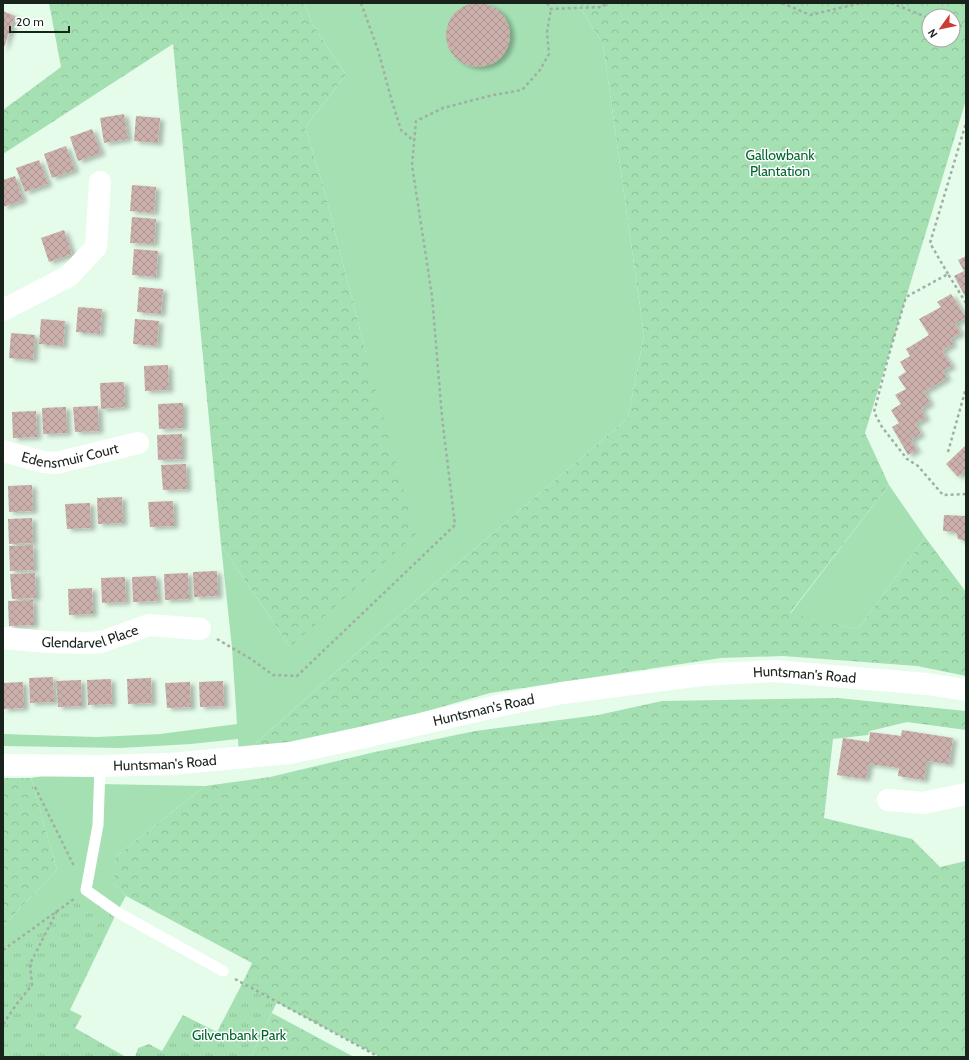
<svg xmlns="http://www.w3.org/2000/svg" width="969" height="1060" font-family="Cabin,sans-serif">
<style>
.grass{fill:#a5e0b3}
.forest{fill:url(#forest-crowns);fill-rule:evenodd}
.park{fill:url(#park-tufts)}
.building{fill:url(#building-cross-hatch);filter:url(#shadow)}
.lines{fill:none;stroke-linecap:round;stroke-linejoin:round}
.path{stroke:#9fb0a3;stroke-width:2.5;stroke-dasharray:3 3;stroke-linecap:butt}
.service{stroke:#fff;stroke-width:11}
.minor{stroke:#fff;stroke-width:22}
.tertiary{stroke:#fff;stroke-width:22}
.labels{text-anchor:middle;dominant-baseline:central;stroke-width:3;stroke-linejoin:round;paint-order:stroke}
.park-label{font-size:14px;fill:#036431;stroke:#fff}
.street-label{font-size:14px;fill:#1a221c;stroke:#fff}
</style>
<defs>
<pattern id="forest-crowns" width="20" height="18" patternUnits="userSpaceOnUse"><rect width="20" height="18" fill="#a5e0b3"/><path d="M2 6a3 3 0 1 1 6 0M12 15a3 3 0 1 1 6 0" fill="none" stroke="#8dc099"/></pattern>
<pattern id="park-tufts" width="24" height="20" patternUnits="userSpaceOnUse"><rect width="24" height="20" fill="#a5e0b3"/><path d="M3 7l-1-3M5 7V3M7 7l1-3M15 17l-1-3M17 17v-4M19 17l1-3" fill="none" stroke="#8dc099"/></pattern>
<pattern id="building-cross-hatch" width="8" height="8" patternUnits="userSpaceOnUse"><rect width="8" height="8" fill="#caafab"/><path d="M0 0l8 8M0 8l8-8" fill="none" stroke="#ad9693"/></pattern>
<filter id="shadow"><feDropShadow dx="4.5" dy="2.5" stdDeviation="2" flood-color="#0004"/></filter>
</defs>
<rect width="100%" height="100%" fill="#e6fceb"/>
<path class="grass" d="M 304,3 L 577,3 L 603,44 L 644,335 L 628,418 L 451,569 L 239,758 L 238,739 L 191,744 L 120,748 L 3,746 L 3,734 L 97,737 L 160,734 L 237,724 L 232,648 L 221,545 L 290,647 L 366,353 L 322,182 L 305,127 L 346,75 L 313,25 Z
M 889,485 L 925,537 L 858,629 L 790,614 Z
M 100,766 L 99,784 L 205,786 L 116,856 L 114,883 L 126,896 L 117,912 L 86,891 L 3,950 L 3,926 L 57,870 L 31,778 Z"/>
<path class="forest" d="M 49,3 L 304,3 L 313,25 L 346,75 L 305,127 L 322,182 L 366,353 L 416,534 L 290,647 L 221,545 L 173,44 L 3,154 L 3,110 L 61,67 Z
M 577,3 L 966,3 L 966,100 L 865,433 L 889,485 L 790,613 L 858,629 L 925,537 L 966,592 L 966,676 L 917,666 L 783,656 L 721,658 L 490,693 L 364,729 L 239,758 L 451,569 L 628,418 L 644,335 L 603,44 ZM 929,16 L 953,16 L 953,40 L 929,40 Z
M 838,698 L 966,711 L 966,730 L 907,722 L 870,731 L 868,735 L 833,739 L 824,818 L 912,839 L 940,867 L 966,861 L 966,1057 L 380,1057 L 242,984 L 252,963 L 126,896 L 114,883 L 114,871 L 116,856 L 205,786 L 270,777 L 375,752 L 475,731 L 598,715 L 662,701 Z
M 3,778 L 31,778 L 57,870 L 3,926 Z
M 272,1013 L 354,1057 L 255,1057 L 252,1055 Z"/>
<path class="park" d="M 86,890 L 117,912 L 70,1010 L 82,1016 L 75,1028 L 126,1057 L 3,1057 L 3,950 Z
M 242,984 L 277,1002 L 252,1055 L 255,1057 L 135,1057 L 138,1048 L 149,1044 L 162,1051 L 183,1015 L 217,1032 Z"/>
<path class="building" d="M446 35a32 32 0 1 1 64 0a32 32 0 1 1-64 0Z
M 3,11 L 15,16 L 3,50 Z
M 124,114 L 128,139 L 104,143 L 100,118 Z
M 136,116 L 160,118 L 158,143 L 134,141 Z
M 92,129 L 101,153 L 78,161 L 70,137 Z
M 66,146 L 75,170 L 52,178 L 44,154 Z
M 39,160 L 48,184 L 25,192 L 16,168 Z
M 15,176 L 23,200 L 3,207 L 3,180 Z
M 132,185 L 156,187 L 154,213 L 130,211 Z
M 132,217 L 156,219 L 154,244 L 130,243 Z
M 64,230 L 72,254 L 49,262 L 41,238 Z
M 134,249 L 158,251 L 156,277 L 132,275 Z
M 966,256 L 966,298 L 954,276 L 964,271 L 958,260 Z
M 139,287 L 163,289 L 161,314 L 137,312 Z
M 951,294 L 966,318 L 955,324 L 961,333 L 950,339 L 953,344 L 942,351 L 952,366 L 943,371 L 947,378 L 924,392 L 930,403 L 921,409 L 926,418 L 915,424 L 921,434 L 911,440 L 917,450 L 908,455 L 892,427 L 899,423 L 891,410 L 901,404 L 895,395 L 906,389 L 898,377 L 906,372 L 900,362 L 910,356 L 906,349 L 929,335 L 919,319 L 941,307 L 937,302 Z
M 78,307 L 102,309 L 100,334 L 76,332 Z
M 41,319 L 65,321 L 63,346 L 39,344 Z
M 135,319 L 159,321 L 157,346 L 133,344 Z
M 11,333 L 35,335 L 33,360 L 9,358 Z
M 168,365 L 169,390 L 145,391 L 144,366 Z
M 124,382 L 125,407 L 101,409 L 100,383 Z
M 183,403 L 183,428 L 159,429 L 158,404 Z
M 98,406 L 99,431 L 75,432 L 73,407 Z
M 66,407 L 67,433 L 43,434 L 42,408 Z
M 36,411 L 37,437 L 13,438 L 12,412 Z
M 182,434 L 182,459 L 158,460 L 157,435 Z
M 966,445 L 966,470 L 958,477 L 946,464 Z
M 186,464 L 187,489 L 163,490 L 161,465 Z
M 32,485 L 33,511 L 9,512 L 8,486 Z
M 122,497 L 123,523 L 98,524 L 97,498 Z
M 173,501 L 174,526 L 150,527 L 148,502 Z
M 90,503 L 91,528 L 67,529 L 65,504 Z
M 944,515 L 966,516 L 966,541 L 958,539 L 956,532 L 943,531 Z
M 32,518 L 33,543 L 9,544 L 8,519 Z
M 33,545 L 34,570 L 10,571 L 9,546 Z
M 217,571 L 218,596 L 194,597 L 193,572 Z
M 35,573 L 36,598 L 12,599 L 10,574 Z
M 188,573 L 189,599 L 165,600 L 164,574 Z
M 156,576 L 158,601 L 133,602 L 132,577 Z
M 125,577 L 126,602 L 102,603 L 101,578 Z
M 92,588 L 93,614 L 69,615 L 68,589 Z
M 33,600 L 34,625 L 9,626 L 8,601 Z
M 53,677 L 54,702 L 30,703 L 29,678 Z
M 151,678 L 152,703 L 128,704 L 127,679 Z
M 111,679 L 112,704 L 88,705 L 87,680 Z
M 81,680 L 82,706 L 58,707 L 56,681 Z
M 223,681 L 224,706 L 200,707 L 199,682 Z
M 23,682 L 24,708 L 3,709 L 3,683 Z
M 190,682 L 191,707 L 167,708 L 165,683 Z
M 902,730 L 953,738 L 949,764 L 927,761 L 924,780 L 898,776 L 899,768 L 869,764 L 866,779 L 837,775 L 843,738 L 869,742 L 870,732 L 901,736 Z"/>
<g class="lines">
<path class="path" d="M 361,3 L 378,50 L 391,98 L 401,130 L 414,141
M 547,3 L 551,9 L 602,7 L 608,3
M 782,3 L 810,15 L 861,3
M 891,3 L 929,18
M 953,24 L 966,27
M 948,274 L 930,243 L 966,123
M 966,303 L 948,274 L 906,297 L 890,351 L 874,412 L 882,427 L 907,459 L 918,466 L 943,495 L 966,494
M 948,452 L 966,388
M 217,639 L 251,659 L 273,675 L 297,676 L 455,525 L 442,417 L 432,296 L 412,165 L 416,121 L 443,108 L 493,95 L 522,90 L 540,70 L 549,54 L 547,32 L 551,9
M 35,787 L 74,866
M 3,950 L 74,899
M 235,979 L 379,1057
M 3,1024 L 16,1005 L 32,985 L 30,964 L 57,911"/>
<path class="service" d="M 100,766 L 98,825 L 86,890 L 117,912 L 223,971"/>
<g class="minor">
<path d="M 3,310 L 69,276 L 96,247 L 100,182"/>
<path id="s1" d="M 3,451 L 43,462 L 56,463 L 138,443"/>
<path id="s2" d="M 3,638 L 47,642 L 89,643 L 101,642 L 149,625 L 200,629"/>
<path d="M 888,800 L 923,803 L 966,794"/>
</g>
<path class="tertiary" id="s3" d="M 3,765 L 100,766 L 171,764 L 290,753 L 365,737 L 502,705 L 562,693 L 701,675 L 774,671 L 927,684 L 966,690"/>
</g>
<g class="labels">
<g class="park-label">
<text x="780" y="155">Gallowbank<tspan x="780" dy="16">Plantation</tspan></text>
<text x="239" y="1035">Gilvenbank Park</text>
</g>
<g class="street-label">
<text stroke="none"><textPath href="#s1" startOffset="69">Edensmuir Court</textPath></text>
<text stroke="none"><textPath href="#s2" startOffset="88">Glendarvel Place</textPath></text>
<text stroke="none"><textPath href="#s3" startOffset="810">Huntsman's Road</textPath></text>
<text stroke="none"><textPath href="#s3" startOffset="486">Huntsman's Road</textPath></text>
<text stroke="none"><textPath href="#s3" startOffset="162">Huntsman's Road</textPath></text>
</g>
</g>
<rect width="969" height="1060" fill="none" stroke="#1a221c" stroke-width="8"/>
<g transform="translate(941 28) rotate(237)"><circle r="19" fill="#ffffff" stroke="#a3a7a4"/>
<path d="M0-3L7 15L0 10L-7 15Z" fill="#ca3d35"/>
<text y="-6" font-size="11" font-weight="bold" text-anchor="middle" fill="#1a221c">N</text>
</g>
<path d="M10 26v6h59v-6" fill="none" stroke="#1a221c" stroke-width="2"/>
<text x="16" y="26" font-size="12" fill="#1a221c" stroke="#ffffff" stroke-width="3" paint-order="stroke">20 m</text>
</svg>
